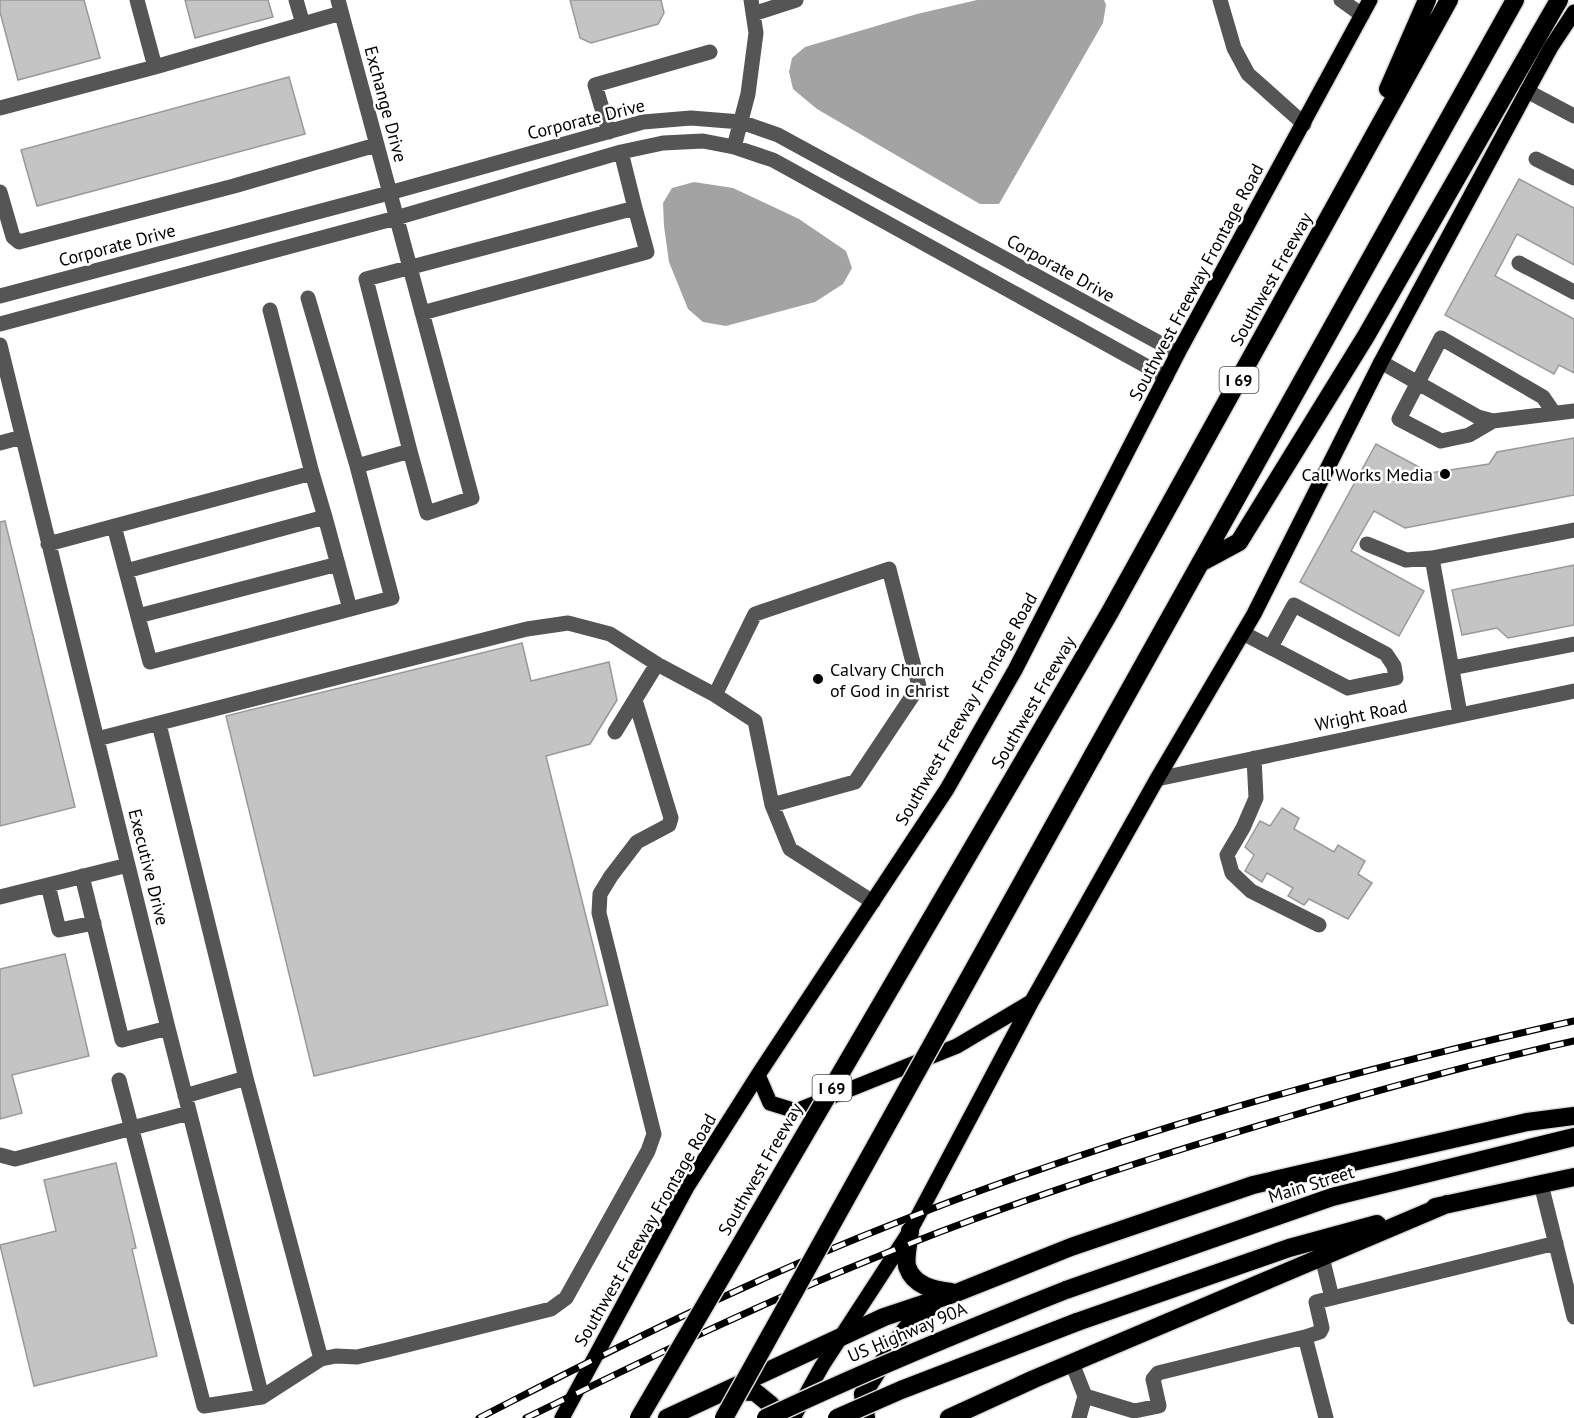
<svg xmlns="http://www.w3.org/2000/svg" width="1574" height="1418" font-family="'PT Sans',sans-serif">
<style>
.water{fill:#a3a3a3}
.building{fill:#c4c4c4;stroke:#999;stroke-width:1.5}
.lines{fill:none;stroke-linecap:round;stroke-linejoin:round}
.major-casing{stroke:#dbdbdb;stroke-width:18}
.highway-casing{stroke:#dbdbdb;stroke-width:21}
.minor{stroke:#555;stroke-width:15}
.major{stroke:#000;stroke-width:15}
.highway{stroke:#000;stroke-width:18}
.rail-casing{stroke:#000;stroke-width:7}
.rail{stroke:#fff;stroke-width:4.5;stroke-dasharray:14;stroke-linecap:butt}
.highway-bridge-casing{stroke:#dbdbdb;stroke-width:21;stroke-linecap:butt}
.highway-bridge{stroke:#000;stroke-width:18}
.poi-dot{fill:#000;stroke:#fff;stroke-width:2}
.labels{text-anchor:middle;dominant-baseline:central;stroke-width:5;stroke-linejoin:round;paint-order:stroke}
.shield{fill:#fff;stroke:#4c4c4c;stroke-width:1.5}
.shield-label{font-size:16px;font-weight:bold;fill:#000}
.street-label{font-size:18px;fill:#000;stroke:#fff}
.poi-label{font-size:18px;fill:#000;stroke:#fff;text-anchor:end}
</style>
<rect width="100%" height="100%" fill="#fff"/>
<path class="water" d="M 977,0 L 1104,0 L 1106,5 L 1103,23 L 999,204 L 980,204 L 817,109 L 793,89 L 789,72 L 792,58 L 805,47 L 917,14 Z
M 694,182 L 733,188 L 799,219 L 846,251 L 852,268 L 843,284 L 815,302 L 726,326 L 703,322 L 688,309 L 669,262 L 664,226 L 663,203 L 672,188 Z"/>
<path class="building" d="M 0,0 L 84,0 L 100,58 L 18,80 L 0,12 Z
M 185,0 L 268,0 L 273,17 L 195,38 Z
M 570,0 L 661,0 L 664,13 L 658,24 L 591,43 L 580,38 Z
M 289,77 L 305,134 L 37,206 L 21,150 Z
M 1519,179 L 1574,208 L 1574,265 L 1517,234 L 1495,276 L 1574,319 L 1574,373 L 1559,365 L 1554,374 L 1445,315 Z
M 1574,438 L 1574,495 L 1405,528 L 1374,511 L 1351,551 L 1424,591 L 1399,636 L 1300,582 L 1376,444 L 1430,473 L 1489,464 L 1497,452 Z
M 5,521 L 75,807 L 0,826 L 0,522 Z
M 1574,565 L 1574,625 L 1508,638 L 1497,628 L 1462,635 L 1452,590 Z
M 522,643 L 531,681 L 609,662 L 617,700 L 590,744 L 546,756 L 608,1005 L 314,1076 L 226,716 Z
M 1282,808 L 1299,818 L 1294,829 L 1334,852 L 1338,845 L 1365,861 L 1358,874 L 1372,883 L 1348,919 L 1309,899 L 1304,905 L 1288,896 L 1293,888 L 1267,873 L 1262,882 L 1245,871 L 1254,855 L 1245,847 L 1260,821 L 1270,826 Z
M 65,954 L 89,1056 L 12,1075 L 22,1113 L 0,1119 L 0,969 Z
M 116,1163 L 136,1248 L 132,1249 L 157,1356 L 34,1386 L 0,1245 L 56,1231 L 44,1180 Z"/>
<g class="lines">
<g class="major-casing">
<path id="major" d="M 758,1075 L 770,1103 L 796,1111 L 957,1046 L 1031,1002
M 562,1418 L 687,1187 L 758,1075 L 947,789 L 1015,670 L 1178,353 L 1370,0
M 793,1418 L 822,1366 L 910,1231 L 1032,1001 L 1157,779 L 1254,614 L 1381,362 L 1527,91 L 1551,47 L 1574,12"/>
</g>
<g class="highway-casing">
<path id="highway" d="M 1388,89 L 1427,0
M 1200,563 L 1239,542 L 1366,336 L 1559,0
M 1093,755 L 1515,0
M 1025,758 L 1110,612 L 1449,0
M 1435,1207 L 1574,1177
M 910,1231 C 909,1241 905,1257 907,1266 C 913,1286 934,1290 951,1292
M 1066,1290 L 1332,1197 L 1574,1137
M 1077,1322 L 1289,1248 L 1377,1224
M 727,1391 L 755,1392 L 771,1405 L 772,1418
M 667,1418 L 884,1317 L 956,1293 L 1071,1247 L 1253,1185 L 1527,1122 L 1574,1116
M 866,1418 L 863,1394 L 893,1346 L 917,1315 L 931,1307
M 949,1418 L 1034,1379 L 1447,1204"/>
</g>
<path class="minor" d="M 296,0 L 303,24
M 1220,0 L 1234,48 L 1248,74 L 1304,124
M 1341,0 L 1362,15
M 753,14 L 796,0
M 155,67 L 341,13
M 1527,91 L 1574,116
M 0,108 L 155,67 L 137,0
M 609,132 L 595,85 L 710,52
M 734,147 L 748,94 L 756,33 L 751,0
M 621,152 L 635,208
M 1536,159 L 1574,178
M 0,192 L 13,237 L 19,242 L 234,186 L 376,145
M 1519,263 L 1574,292
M 0,296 L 389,193 L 643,122 L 691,118 L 741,122 L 778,135 L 1178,353
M 308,298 L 357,466 L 410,451 L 427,513 L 472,498 L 338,0
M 0,324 L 396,218 L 621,152 L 663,143 L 703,141 L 734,147 L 773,160 L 1166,377
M 0,345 L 168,1028 L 262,1397
M 1381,362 L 1478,417 L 1493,421 L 1574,411
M 1493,421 L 1469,435 L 1441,441 L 1399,419 L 1441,338 L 1543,397 L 1554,413
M 0,443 L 22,437
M 410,451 L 366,279 L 635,208 L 647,252 L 422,313
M 325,517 L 350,609
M 114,526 L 150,662 L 392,598 L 357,466
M 48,544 L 312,473 L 270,310
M 1367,544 L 1406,560 L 1432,558
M 126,571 L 325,517 L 312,473
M 138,616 L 338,564
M 1243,633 L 1348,688 L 1396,678 L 1394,666 L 1386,654 L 1294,605 L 1271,647
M 1452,668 L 1574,644
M 715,695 L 755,614 L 889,569 L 919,686 L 855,782 L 772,805
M 1460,714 L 1432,558 L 1574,530
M 159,724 L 246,1078 L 185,1096
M 615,732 L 657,664
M 97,739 L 527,629 L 568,623 L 610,634 L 657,664 L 715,695 L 755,721 L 772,805 L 790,849 L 873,902
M 1254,758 L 1256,798 L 1243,828 L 1227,855 L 1232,873 L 1251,891 L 1319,925
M 1157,779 L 1574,691
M 82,876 L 122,1040 L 168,1028
M 48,885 L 59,930 L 94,923
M 0,897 L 128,865
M 119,1080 L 204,1406 L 262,1397 L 321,1359 L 246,1078
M 0,1155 L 15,1159 L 189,1113
M 1541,1184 L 1574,1317
M 1322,1257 L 1332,1298
M 321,1359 L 336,1356 L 357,1357 L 387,1350 L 551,1309 L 566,1298 L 648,1151 L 654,1134 L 599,913 L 600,894 L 611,876 L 637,842 L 669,825 L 671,818 L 635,700
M 1072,1363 L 1085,1396 L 1079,1418
M 1085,1396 L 1134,1411 L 1159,1406 L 1153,1379 L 1158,1373 L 1305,1337
M 1326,1418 L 1305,1337 L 1320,1332 L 1322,1328 L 1316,1302 L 1556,1243"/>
<use href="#major" class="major"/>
<use href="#highway" class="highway"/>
<g class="rail-casing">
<path id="rail" d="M 479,1418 C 613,1349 748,1281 888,1226 C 1110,1137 1341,1073 1574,1021
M 526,1418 C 637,1364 748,1309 862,1263 C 999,1206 1140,1161 1281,1119 C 1378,1090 1475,1063 1574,1041"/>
</g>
<use href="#rail" class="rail"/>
<g class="highway-bridge-casing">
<path id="highway-bridge" d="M 639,1418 L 1025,758
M 724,1418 L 1093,755
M 766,1418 C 865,1371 965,1330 1066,1290
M 837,1418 L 901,1390 L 1077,1322"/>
</g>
<use href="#highway-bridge" class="highway-bridge"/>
</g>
<g class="poi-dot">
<circle cx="1445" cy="474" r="6"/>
<circle cx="818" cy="679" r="6"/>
</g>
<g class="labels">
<g class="shield">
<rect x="1219.5" y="367" width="39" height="26" rx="4.5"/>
<rect x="812.5" y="1075" width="39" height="26" rx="4.5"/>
</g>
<g class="shield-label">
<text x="1239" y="380">I 69</text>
<text x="832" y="1088">I 69</text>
</g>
<g class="street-label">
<text transform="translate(386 104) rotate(75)">Exchange Drive</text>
<text transform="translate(586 119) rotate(-14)">Corporate Drive</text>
<text transform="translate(117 245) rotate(-15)">Corporate Drive</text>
<text transform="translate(1061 268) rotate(29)">Corporate Drive</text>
<text transform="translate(1271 279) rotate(-61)">Southwest Freeway</text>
<text transform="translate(1196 282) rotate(-62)">Southwest Freeway Frontage Road</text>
<text transform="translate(1033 702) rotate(-60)">Southwest Freeway</text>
<text transform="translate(966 709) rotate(-60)">Southwest Freeway Frontage Road</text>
<text transform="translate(1361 715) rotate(-12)">Wright Road</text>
<text transform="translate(149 867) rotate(76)">Executive Drive</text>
<text transform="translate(760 1169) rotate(-60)">Southwest Freeway</text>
<text transform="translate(1311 1184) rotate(-17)">Main Street</text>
<text transform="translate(645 1230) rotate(-60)">Southwest Freeway Frontage Road</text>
<text transform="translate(907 1332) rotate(-23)">US Highway 90A</text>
</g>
<g class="poi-label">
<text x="1433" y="474">Call Works Media</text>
<text x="830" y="669" text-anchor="start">Calvary Church<tspan x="830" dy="21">of God in Christ</tspan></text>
</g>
</g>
</svg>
